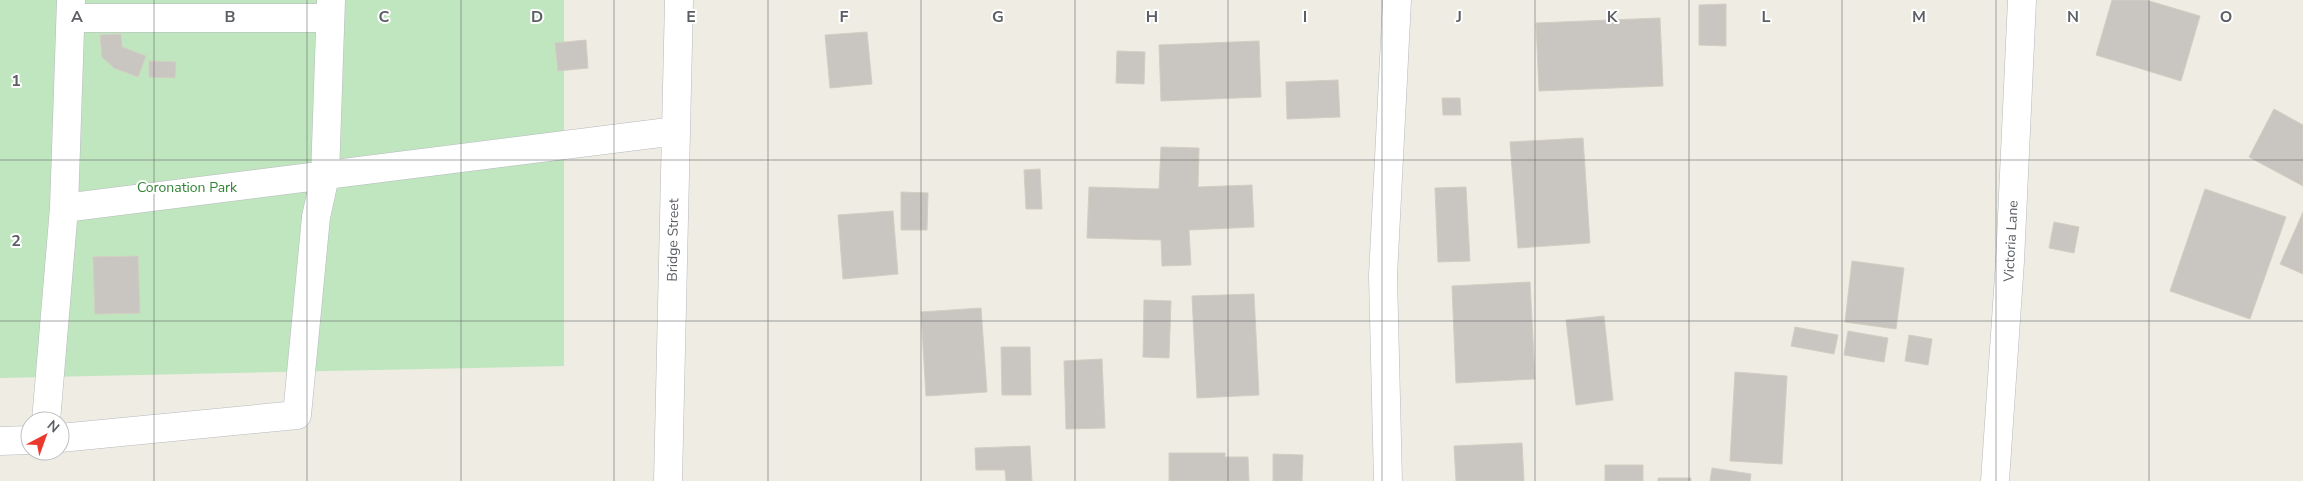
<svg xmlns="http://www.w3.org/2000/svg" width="2303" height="481" font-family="'Nunito Sans',sans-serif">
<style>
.green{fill:#c0e6bf}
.building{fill:#c9c6c1;stroke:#d3cec2}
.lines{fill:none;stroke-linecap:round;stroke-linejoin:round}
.minor-casing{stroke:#b6b9be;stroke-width:29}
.minor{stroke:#fff;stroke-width:28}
.grid{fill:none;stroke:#5b5f64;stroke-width:1;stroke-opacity:0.55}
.labels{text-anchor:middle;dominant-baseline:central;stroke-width:4;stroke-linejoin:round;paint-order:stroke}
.park-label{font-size:14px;fill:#338436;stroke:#fff}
.street-label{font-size:14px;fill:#5b5f64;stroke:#fff}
.grid-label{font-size:16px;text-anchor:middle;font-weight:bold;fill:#5b5f64;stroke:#fff;stroke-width:4;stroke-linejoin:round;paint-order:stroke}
</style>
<rect width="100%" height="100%" fill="#eeece3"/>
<path class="green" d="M 0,0 L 564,0 L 564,366 L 0,378 Z"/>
<path class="building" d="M 2112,0 L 2146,0 L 2200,16 L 2181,81 L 2096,55 Z
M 1726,4 L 1726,46 L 1699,45 L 1699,5 Z
M 1660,18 L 1663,86 L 1539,91 L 1536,23 Z
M 867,32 L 872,84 L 830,88 L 825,35 Z
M 121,34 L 122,47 L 146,56 L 138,77 L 114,68 L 102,57 L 100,35 Z
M 586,40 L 588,68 L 558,71 L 555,43 Z
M 1259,41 L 1261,97 L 1161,101 L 1159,45 Z
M 1117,51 L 1145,52 L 1144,84 L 1116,83 Z
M 149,61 L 176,62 L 175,78 L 149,77 Z
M 1338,80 L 1340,117 L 1287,119 L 1286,82 Z
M 1442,98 L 1460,98 L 1461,115 L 1443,115 Z
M 2274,109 L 2303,125 L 2303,186 L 2249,157 Z
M 1583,138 L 1590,243 L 1518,248 L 1510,142 Z
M 1161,147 L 1199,148 L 1198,187 L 1252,185 L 1254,227 L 1189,230 L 1191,265 L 1162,266 L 1161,240 L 1087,238 L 1089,187 L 1159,189 Z
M 1040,169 L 1042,209 L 1026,209 L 1024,170 Z
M 1466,187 L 1470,261 L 1438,262 L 1435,188 Z
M 2205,189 L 2286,217 L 2250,319 L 2170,291 Z
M 901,192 L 928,193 L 927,230 L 901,230 Z
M 893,211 L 898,274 L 843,279 L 838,215 Z
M 2303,212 L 2303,274 L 2280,264 Z
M 2054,222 L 2079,227 L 2074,253 L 2049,248 Z
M 138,256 L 140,313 L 95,314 L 93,257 Z
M 1852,261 L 1904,268 L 1896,329 L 1845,322 Z
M 1530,282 L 1535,379 L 1456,383 L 1452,286 Z
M 1254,294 L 1259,395 L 1197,398 L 1192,296 Z
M 1144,300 L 1171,301 L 1169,358 L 1143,357 Z
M 981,308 L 987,392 L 926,396 L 921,312 Z
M 1604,316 L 1613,400 L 1576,405 L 1566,320 Z
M 1795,327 L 1838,335 L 1834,354 L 1791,346 Z
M 1848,331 L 1888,338 L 1884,362 L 1844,355 Z
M 1909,335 L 1932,339 L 1928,365 L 1905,361 Z
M 1001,347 L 1030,347 L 1031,395 L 1002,395 Z
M 1102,359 L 1105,428 L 1066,429 L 1064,361 Z
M 1735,372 L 1787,376 L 1782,464 L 1730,461 Z
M 1522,443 L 1524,481 L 1456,481 L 1454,446 Z
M 1030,446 L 1032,481 L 1006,481 L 1005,470 L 976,470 L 975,448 Z
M 1169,453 L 1225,453 L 1225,457 L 1248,457 L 1249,481 L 1169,481 Z
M 1273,454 L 1303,455 L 1302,481 L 1273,481 Z
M 1605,465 L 1643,465 L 1643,481 L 1605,481 Z
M 1712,468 L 1751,474 L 1750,481 L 1710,481 Z
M 1658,478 L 1691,478 L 1691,481 L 1658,481 Z"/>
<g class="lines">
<g class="minor-casing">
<path id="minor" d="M 71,18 L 330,18
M 64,208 L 676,131
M 46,421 L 64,208 L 71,0
M 60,438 L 297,415 L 316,217 L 325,176 L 331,0
M 0,441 L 30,440
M 668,481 L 679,0
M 1388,481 L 1383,276 L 1397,0
M 1995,481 L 2010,261 L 2022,0"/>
</g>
<use href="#minor" class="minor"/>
</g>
<path class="grid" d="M 154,0 L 154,481M 307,0 L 307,481M 461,0 L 461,481M 614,0 L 614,481M 768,0 L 768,481M 921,0 L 921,481M 1075,0 L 1075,481M 1228,0 L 1228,481M 1382,0 L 1382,481M 1535,0 L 1535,481M 1689,0 L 1689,481M 1842,0 L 1842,481M 1996,0 L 1996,481M 2149,0 L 2149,481M 0,160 L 2303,160M 0,321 L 2303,321"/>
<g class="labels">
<g class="park-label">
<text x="187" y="187">Coronation Park</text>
</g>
<g class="street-label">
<text transform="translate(673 240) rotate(-89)">Bridge Street</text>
<text transform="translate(2011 241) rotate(-87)">Victoria Lane</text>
</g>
</g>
<g class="grid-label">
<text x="77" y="22">A</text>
<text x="230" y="22">B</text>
<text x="384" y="22">C</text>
<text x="537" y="22">D</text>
<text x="691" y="22">E</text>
<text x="844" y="22">F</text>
<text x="998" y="22">G</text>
<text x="1152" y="22">H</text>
<text x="1305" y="22">I</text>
<text x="1459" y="22">J</text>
<text x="1612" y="22">K</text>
<text x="1766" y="22">L</text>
<text x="1919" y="22">M</text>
<text x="2073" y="22">N</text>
<text x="2226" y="22">O</text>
<text x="16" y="86">1</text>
<text x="16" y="246">2</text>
</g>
<g transform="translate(45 436) rotate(41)"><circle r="24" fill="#ffffff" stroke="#bdbfc1"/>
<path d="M0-4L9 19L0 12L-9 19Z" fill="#eb3a2d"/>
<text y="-8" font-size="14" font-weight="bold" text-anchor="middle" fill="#5b5f64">N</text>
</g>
</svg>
